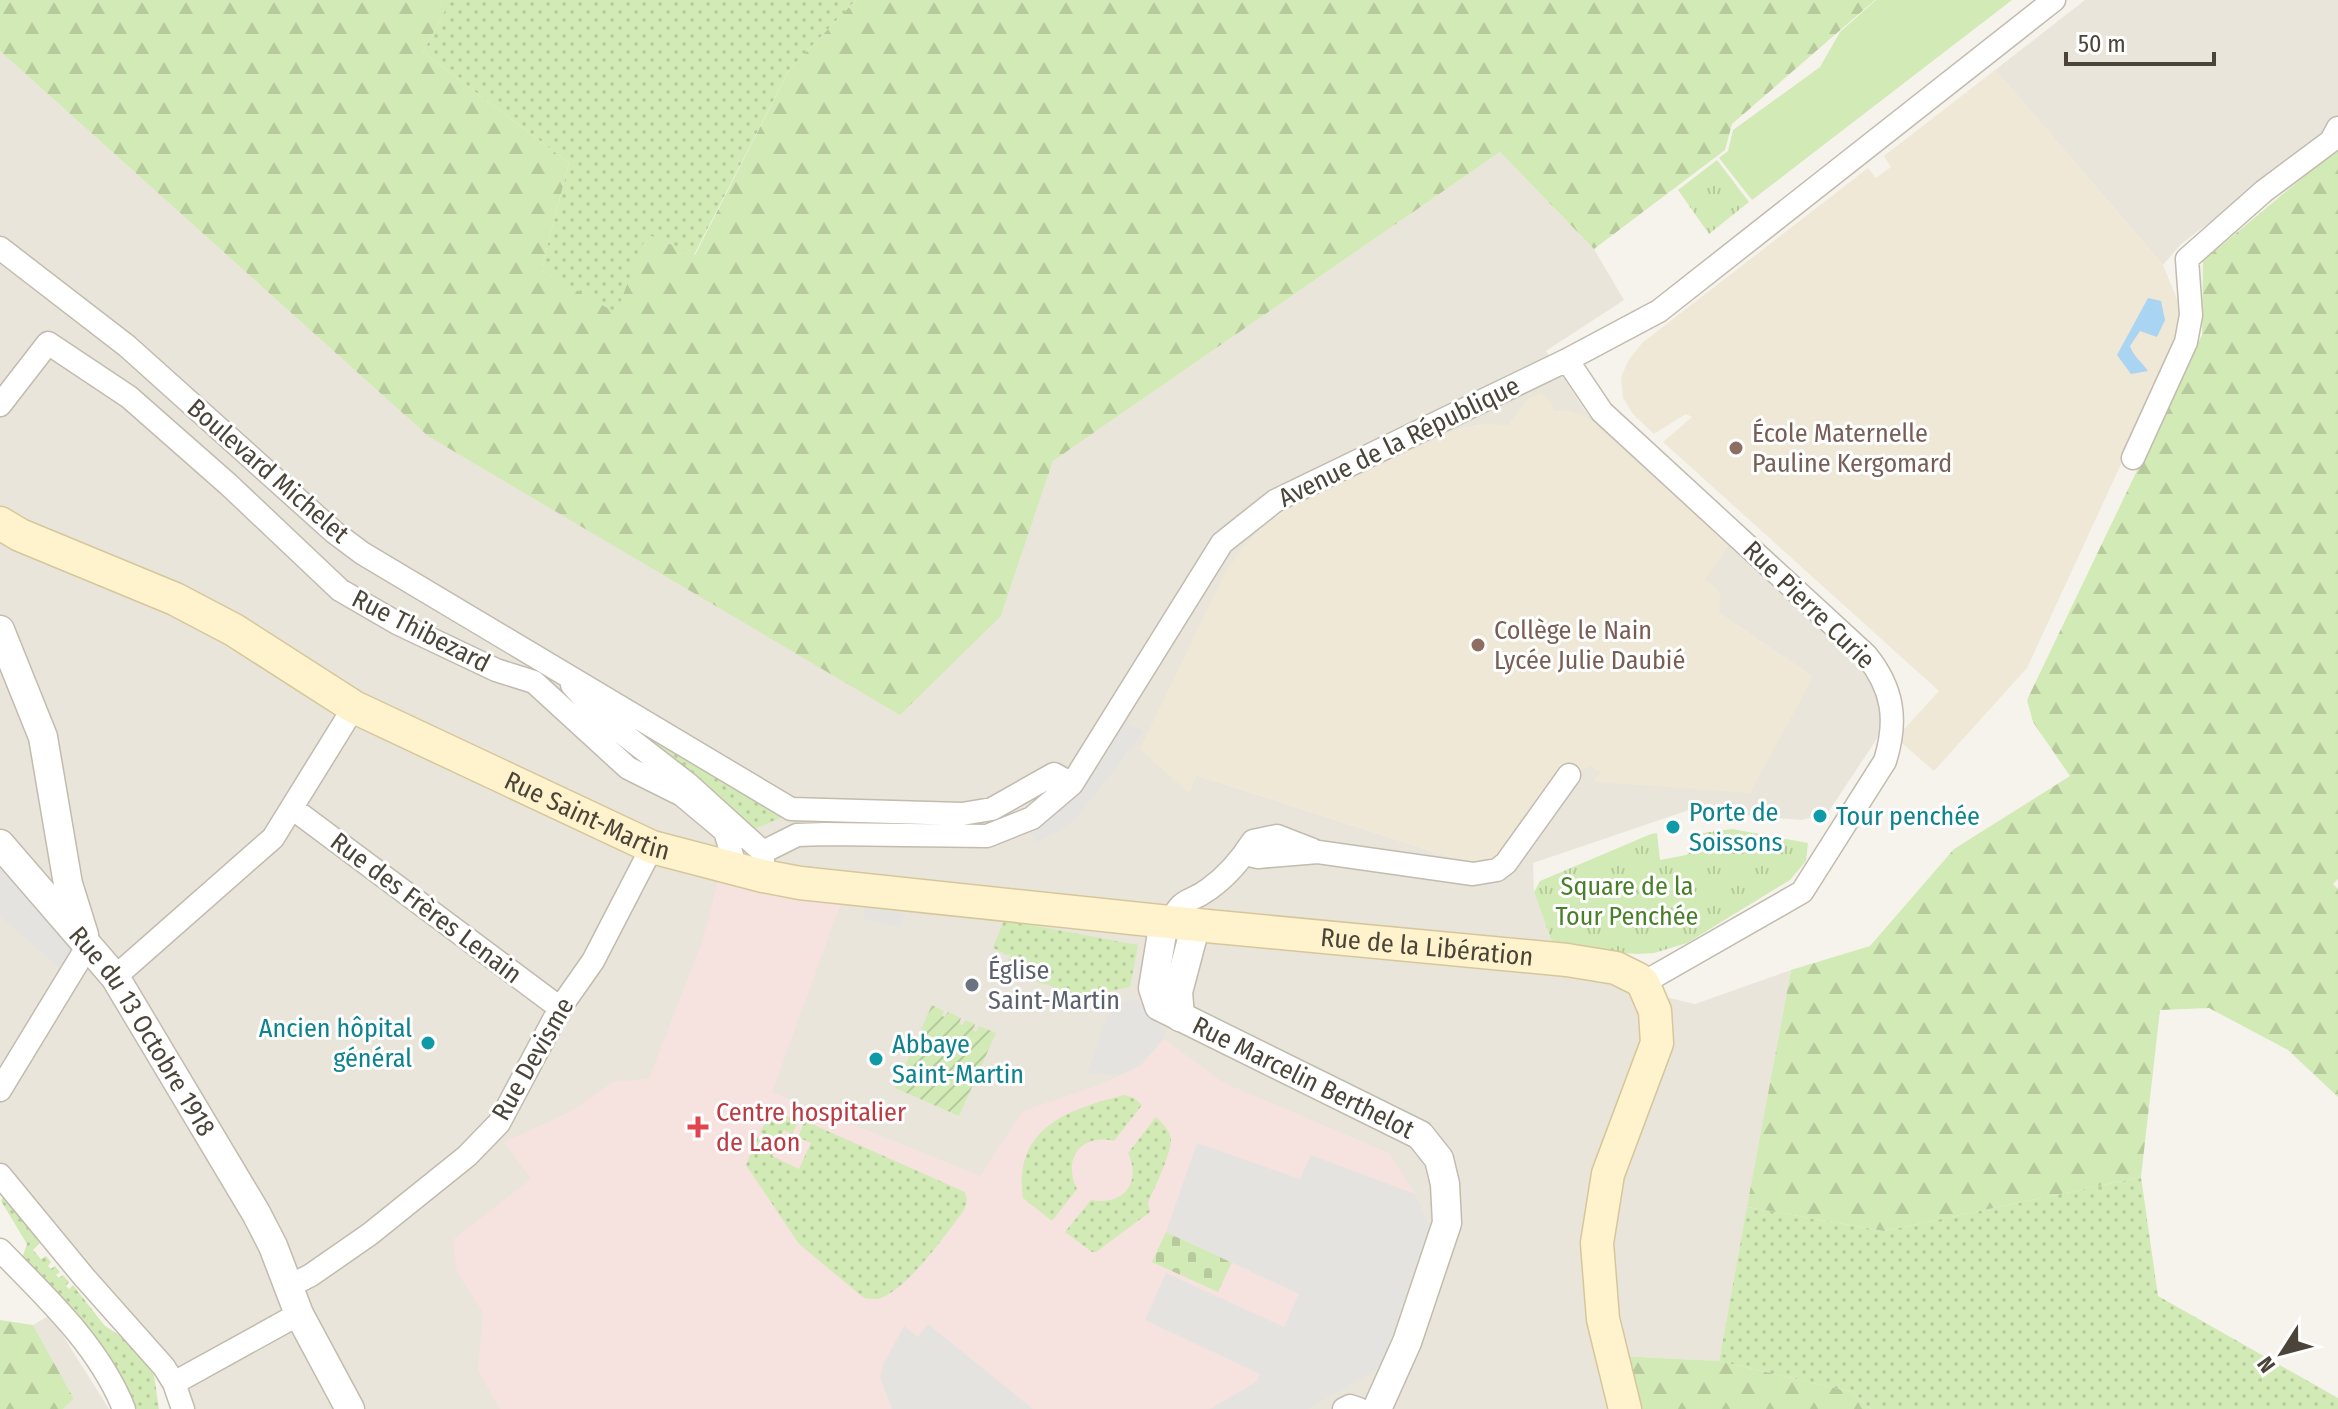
<svg xmlns="http://www.w3.org/2000/svg" width="2338" height="1409" font-family="'Fira Sans Condensed',sans-serif">
<style>
.residential{fill:#eae5da;fill-rule:evenodd}
.education{fill:#efe8d6}
.medical{fill:#f6e3e0}
.grass{fill:url(#grass-dots)}
.forest{fill:url(#forest-firs)}
.cemetery{fill:url(#cemetery-stones)}
.park{fill:url(#park-tufts)}
.garden{fill:url(#garden-furrows)}
.pitch{fill:#d2eab5}
.parking{fill:#e5e3e0}
.water{fill:#a9d4f2}
.lines{fill:none;stroke-linecap:round;stroke-linejoin:round}
.minor-casing{stroke:#c2bbae;stroke-width:25}
.tertiary-casing{stroke:#c2bbae;stroke-width:31}
.secondary-casing{stroke:#d6c79b;stroke-width:35}
.minor{stroke:#fff;stroke-width:22}
.tertiary{stroke:#fff;stroke-width:28}
.secondary{stroke:#fff3cd;stroke-width:32}
.education-dot{fill:#8d6e63;stroke:#fff;stroke-width:3}
.culture-dot{fill:#0f9aa8;stroke:#fff;stroke-width:3}
.worship-dot{fill:#6b7280;stroke:#fff;stroke-width:3}
.health-dot{fill:#e0444e;stroke:#fff;stroke-width:3}
.labels{text-anchor:middle;dominant-baseline:central;stroke-width:6;stroke-linejoin:round;paint-order:stroke}
.education-label{font-size:26px;fill:#785e54;stroke:#fff;text-anchor:start}
.street-label{font-size:26px;fill:#4b4439;stroke:#fff}
.culture-label{font-size:26px;fill:#0d838f;stroke:#fff;text-anchor:start}
.park-label{font-size:26px;fill:#4a7f2a;stroke:#fff}
.worship-label{font-size:26px;fill:#5b616d;stroke:#fff;text-anchor:start}
.health-label{font-size:26px;fill:#be3a42;stroke:#fff;text-anchor:start}
</style>
<defs>
<pattern id="grass-dots" width="8" height="8" patternUnits="userSpaceOnUse" patternTransform="scale(2)"><rect width="8" height="8" fill="#d2eab5"/><path d="M2 2h.1M6 6h.1" fill="none" stroke="#b6ca9c" stroke-width="1.8" stroke-linecap="round"/></pattern>
<pattern id="forest-firs" width="22" height="20" patternUnits="userSpaceOnUse" patternTransform="scale(2)"><rect width="22" height="20" fill="#d2eab5"/><path d="M5 1l3.5 6h-7zM16 11l3.5 6h-7z" fill="#b6ca9c"/></pattern>
<pattern id="cemetery-stones" width="16" height="16" patternUnits="userSpaceOnUse" patternTransform="scale(2)"><rect width="16" height="16" fill="#d2eab5"/><path d="M2 7V4a2 2 0 0 1 4 0v3zM10 15v-3a2 2 0 0 1 4 0v3z" fill="#b6ca9c"/></pattern>
<pattern id="park-tufts" width="24" height="20" patternUnits="userSpaceOnUse" patternTransform="scale(2)"><rect width="24" height="20" fill="#d2eab5"/><path d="M3 7l-1-3M5 7V3M7 7l1-3M15 17l-1-3M17 17v-4M19 17l1-3" fill="none" stroke="#b6ca9c"/></pattern>
<pattern id="garden-furrows" width="10" height="10" patternUnits="userSpaceOnUse" patternTransform="scale(2)"><rect width="10" height="10" fill="#d2eab5"/><path d="M-1 1l2-2M0 10L10 0M9 11l2-2" fill="none" stroke="#b6ca9c"/></pattern>
</defs>
<rect width="100%" height="100%" fill="#f6f3ec"/>
<path class="residential" d="M 2085,0 L 2338,0 L 2338,122 L 2327,134 L 2181,244 L 2163,265 L 1995,70 Z
M 0,51 L 428,436 L 1001,616 L 1053,461 L 1500,152 L 1594,249 L 1624,300 L 1546,351 L 1588,415 L 1871,671 L 1888,722 L 1827,814 L 1801,820 L 1689,810 L 1533,863 L 1534,892 L 1554,948 L 1559,972 L 1695,1004 L 1791,970 L 1719,1361 L 1620,1356 L 1597,1363 L 1609,1409 L 189,1409 L 0,1165 ZM 1530,398 L 1553,411 L 1571,412 L 1729,544 L 1704,580 L 1719,613 L 1813,677 L 1595,781 L 1601,772 L 1590,765 L 1570,764 L 1495,859 L 1475,865 L 1196,775 L 1189,792 L 1224,575 L 1245,546 L 1266,523 L 1279,514 L 1453,431 L 1483,424 L 1508,426 Z
M 50,1315 L 109,1409 L 63,1409 L 74,1399 L 33,1325 Z"/>
<path class="education" d="M 1995,70 L 2163,265 L 2179,304 L 2175,347 L 2027,668 L 1934,771 L 1896,738 L 1939,691 L 1663,442 L 1692,417 L 1686,414 L 1654,434 L 1633,414 L 1623,398 L 1621,377 L 1628,361 L 1642,343 L 1868,168 L 1876,178 L 1891,167 L 1884,156 Z
M 1541,394 L 1550,401 L 1554,411 L 1571,412 L 1586,416 L 1729,545 L 1705,580 L 1720,592 L 1719,613 L 1813,677 L 1750,793 L 1595,782 L 1600,771 L 1590,765 L 1582,771 L 1570,764 L 1495,859 L 1475,865 L 1196,775 L 1189,793 L 1140,749 L 1224,575 L 1244,546 L 1266,523 L 1300,502 L 1453,431 L 1483,424 L 1508,425 L 1530,398 Z"/>
<path class="medical" d="M 720,875 L 842,900 L 772,1092 L 980,1176 L 1023,1111 L 1102,1084 L 1142,1065 L 1164,1039 L 1224,1083 L 1389,1153 L 1415,1194 L 1429,1225 L 1308,1409 L 500,1409 L 478,1370 L 483,1312 L 457,1272 L 453,1240 L 531,1179 L 504,1142 L 570,1112 L 613,1082 L 649,1079 L 702,942 Z"/>
<path class="grass" d="M 451,0 L 856,0 L 789,70 L 694,255 L 616,314 L 541,270 L 569,163 L 423,52 Z
M 601,702 L 783,817 L 752,830 Z
M 1004,920 L 1138,945 L 1130,987 L 1092,995 L 1082,1001 L 1052,986 L 1037,982 L 1034,977 L 1032,979 L 1021,972 L 1005,967 L 1009,958 L 1011,959 L 1010,954 L 1007,955 L 993,948 Z
M 1125,1095 L 1134,1098 L 1142,1105 L 1114,1141 C 1081,1133 1062,1159 1077,1189 L 1052,1221 L 1023,1198 C 1013,1128 1068,1109 1125,1095 Z
M 777,1115 L 800,1119 L 792,1134 L 784,1130 L 779,1141 L 760,1132 L 767,1120 Z
M 1156,1117 C 1162,1123 1170,1130 1171,1139 C 1172,1152 1154,1189 1148,1203 L 1150,1212 L 1096,1252 L 1092,1252 L 1065,1232 L 1091,1200 C 1123,1206 1142,1183 1128,1153 Z
M 805,1121 L 965,1192 L 967,1200 L 964,1210 C 948,1232 904,1294 877,1299 C 873,1299 868,1298 864,1298 L 799,1244 L 746,1165 L 758,1136 L 777,1146 L 772,1156 L 799,1169 L 811,1143 L 798,1137 Z
M 2141,1177 L 2158,1296 L 2338,1398 L 2338,1409 L 1871,1409 L 1851,1392 L 1719,1361 L 1747,1207 L 1884,1231 Z
M 4,1195 L 40,1243 L 33,1250 L 41,1259 L 46,1256 L 51,1262 L 48,1266 L 51,1269 L 55,1266 L 60,1272 L 56,1275 L 59,1278 L 63,1275 L 69,1282 L 66,1286 L 69,1289 L 73,1285 L 104,1325 L 130,1343 L 154,1375 L 159,1409 L 137,1409 L 121,1377 L 93,1338 L 21,1261 L 27,1244 L 1,1201 Z"/>
<path class="forest" d="M 0,0 L 451,0 L 423,52 L 569,163 L 541,270 L 616,313 L 647,234 L 695,255 L 789,70 L 856,0 L 1875,0 L 1732,124 L 1725,150 L 1594,249 L 1500,152 L 1053,461 L 1001,616 L 900,715 L 428,436 L 0,51 Z
M 2338,148 L 2338,879 L 2333,884 L 2338,889 L 2338,1097 L 2288,1050 L 2209,1008 L 2160,1010 L 2141,1177 L 1884,1231 L 1747,1207 L 1791,970 L 1870,946 L 1954,849 L 2070,776 L 2033,722 L 2027,700 L 2202,335 L 2203,261 Z
M 0,1320 L 33,1325 L 74,1399 L 63,1409 L 0,1409 Z
M 1620,1356 L 1719,1361 L 1851,1392 L 1871,1409 L 1636,1409 Z"/>
<path class="cemetery" d="M 1166,1232 L 1232,1262 L 1218,1292 L 1152,1262 Z"/>
<path class="park" d="M 1717,160 L 1749,202 L 1709,234 L 1678,190 Z
M 1732,829 L 1808,843 L 1806,861 L 1790,880 L 1687,943 L 1654,953 L 1638,954 L 1554,948 L 1534,892 L 1540,881 L 1651,834 L 1657,833 L 1660,860 L 1686,855 L 1692,851 L 1692,842 L 1689,835 Z"/>
<path class="garden" d="M 932,1005 L 944,1011 L 942,1016 L 945,1017 L 948,1012 L 961,1018 L 959,1024 L 963,1025 L 965,1020 L 975,1024 L 973,1030 L 976,1032 L 979,1026 L 996,1033 L 959,1116 L 895,1088 Z"/>
<path class="pitch" d="M 1876,0 L 2012,0 L 1752,200 L 1719,158 L 1728,151 L 1733,130 L 1820,67 L 1840,32 Z"/>
<path class="parking" d="M 1125,722 L 1144,731 L 1078,817 L 1059,831 L 1036,842 L 1028,829 L 1071,799 L 1100,765 Z
M 0,865 L 71,948 L 61,969 L 0,917 Z
M 866,905 L 905,914 L 900,927 L 863,919 Z
M 1137,999 L 1150,1016 L 1166,1032 L 1164,1039 L 1137,1067 L 1119,1075 L 1087,1074 L 1112,1004 Z
M 1197,1143 L 1300,1179 L 1311,1155 L 1415,1194 L 1429,1225 L 1381,1367 L 1308,1409 L 1210,1409 L 1256,1382 L 1260,1374 L 1145,1320 L 1166,1273 L 1284,1327 L 1299,1294 L 1166,1232 Z
M 928,1324 L 1033,1409 L 892,1409 L 880,1378 L 883,1365 L 904,1326 L 918,1337 Z"/>
<path class="water" d="M 2148,298 L 2161,301 L 2165,320 L 2157,337 L 2140,331 L 2130,346 C 2133,356 2142,362 2148,371 L 2131,374 L 2117,355 Z"/>
<g class="lines">
<g class="minor-casing">
<path id="minor" d="M 0,248 L 127,346 L 334,532 L 362,553 L 791,809 L 962,814 L 992,809 L 1054,774 L 1072,784
M 1567,360 L 1602,412 L 1866,655 C 1893,688 1898,720 1885,761 L 1802,892 L 1643,983
M 0,405 L 48,343 L 129,397 L 229,485 L 340,590 L 397,623 L 496,670 L 534,682 L 628,768 L 682,795 L 725,831 L 736,869
M 2133,458 L 2186,342 L 2191,315 L 2187,259 L 2264,191 L 2331,141 L 2338,128
M 572,685 L 599,715 L 688,784 L 763,852
M 292,808 L 560,1008
M 1245,854 L 1258,857 L 1318,852 L 1473,874 L 1497,870 L 1506,863 L 1569,775
M 763,876 L 763,852 L 797,835 L 825,834 L 987,836 L 1032,818 L 1072,784 L 1222,543 L 1275,501 L 1567,360 L 1659,311 L 2054,0
M 1171,921 C 1183,896 1189,904 1209,889 C 1226,877 1242,858 1253,841 L 1277,836 L 1313,850
M 115,977 L 273,838 L 354,707
M 0,1090 L 87,947
M 0,1175 L 84,1277 L 164,1367 L 174,1383 L 183,1409
M 0,1250 C 46,1297 99,1346 124,1409
M 288,1287 L 311,1275 L 370,1234 L 467,1156 L 499,1123 L 560,1008 L 593,961 L 652,847
M 174,1383 L 299,1314
M 1344,1409 L 1350,1406 L 1359,1409"/>
</g>
<g class="tertiary-casing">
<g id="tertiary">
<path d="M 0,630 L 43,737 L 68,884 L 84,935"/>
<path id="s1" d="M 0,844 L 115,977 L 256,1213 L 273,1246 L 299,1314 L 350,1409"/>
<path id="s2" d="M 1164,921 L 1153,988 L 1159,1006 L 1420,1135 L 1439,1159 L 1445,1184 L 1447,1223 L 1407,1342 L 1377,1409"/>
<path d="M 1180,1017 L 1178,992 L 1196,924"/>
</g>
</g>
<g class="secondary-casing">
<g id="secondary">
<path id="s3" d="M 0,523 L 20,535 L 175,599 L 234,630 L 354,707 L 652,847 L 763,876 L 800,883 L 1207,926 L 1567,960 L 1616,968 L 1638,979 L 1643,983 L 1655,1011 L 1657,1043 L 1608,1174 L 1597,1243 L 1603,1319 L 1625,1409"/>
</g>
</g>
<use href="#minor" class="minor"/>
<use href="#tertiary" class="tertiary"/>
<use href="#secondary" class="secondary"/>
</g>
<g class="education-dot">
<circle cx="1736" cy="448" r="8"/>
<circle cx="1478" cy="645" r="8"/>
</g>
<g class="culture-dot">
<circle cx="1820" cy="816" r="8"/>
<circle cx="1673" cy="827" r="8"/>
<circle cx="428" cy="1043" r="8"/>
<circle cx="876" cy="1059" r="8"/>
</g>
<circle class="worship-dot" cx="972" cy="985" r="8"/>
<path class="health-dot" d="M694 1115h8v8h8v8h-8v8h-8v-8h-8v-8h8z"/>
<g class="labels">
<g class="education-label">
<text x="1752" y="433">École Maternelle<tspan x="1752" dy="30">Pauline Kergomard</tspan></text>
<text x="1494" y="630">Collège le Nain<tspan x="1494" dy="30">Lycée Julie Daubié</tspan></text>
</g>
<g class="street-label">
<text transform="translate(1399 442) rotate(-26)">Avenue de la République</text>
<text transform="translate(268 471) rotate(41)">Boulevard Michelet</text>
<text transform="translate(1809 605) rotate(44)">Rue Pierre Curie</text>
<text transform="translate(421 631) rotate(27)">Rue Thibezard</text>
<text stroke="none"><textPath href="#s3" startOffset="658">Rue Saint-Martin</textPath></text>
<text transform="translate(426 908) rotate(37)">Rue des Frères Lenain</text>
<text stroke="none"><textPath href="#s3" startOffset="1512">Rue de la Libération</textPath></text>
<text stroke="none"><textPath href="#s1" startOffset="236">Rue du 13 Octobre 1918</textPath></text>
<text transform="translate(533 1059) rotate(-60)">Rue Devisme</text>
<text stroke="none"><textPath href="#s2" startOffset="248">Rue Marcelin Berthelot</textPath></text>
</g>
<g class="culture-label">
<text x="1689" y="812">Porte de<tspan x="1689" dy="30">Soissons</tspan></text>
<text x="1836" y="816">Tour penchée</text>
<text x="412" y="1028" text-anchor="end">Ancien hôpital<tspan x="412" dy="30">général</tspan></text>
<text x="892" y="1044">Abbaye<tspan x="892" dy="30">Saint-Martin</tspan></text>
</g>
<g class="park-label">
<text x="1627" y="886">Square de la<tspan x="1627" dy="30">Tour Penchée</tspan></text>
</g>
<g class="worship-label">
<text x="988" y="970">Église<tspan x="988" dy="30">Saint-Martin</tspan></text>
</g>
<g class="health-label">
<text x="716" y="1112">Centre hospitalier<tspan x="716" dy="30">de Laon</tspan></text>
</g>
</g>
<g transform="translate(2282 1353) rotate(234)" stroke="#ffffff" stroke-width="6" paint-order="stroke">
<path d="M0-6L14 30L0 20L-14 30Z" fill="#4b4439"/>
<text y="-12" font-size="22" font-weight="bold" text-anchor="middle" fill="#4b4439">N</text>
</g>
<path d="M2066 52v12h148v-12" fill="none" stroke="#4b4439" stroke-width="4"/>
<text x="2078" y="52" font-size="24" fill="#4b4439" stroke="#ffffff" stroke-width="6" paint-order="stroke">50 m</text>
</svg>
